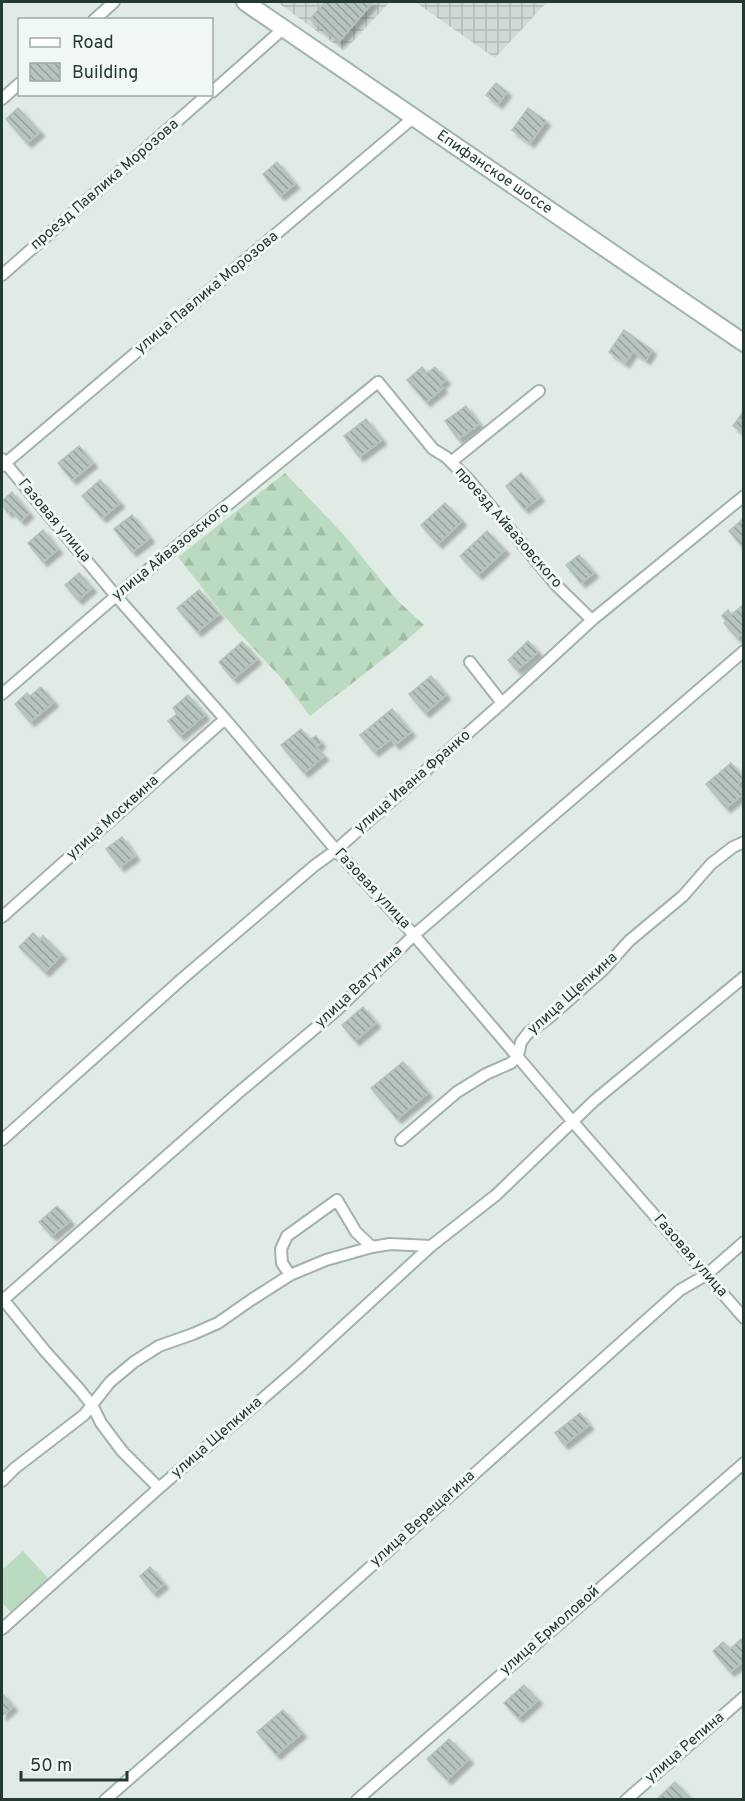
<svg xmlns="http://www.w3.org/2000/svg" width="745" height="1801" font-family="Overpass,sans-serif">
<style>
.industrial{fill:url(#industrial-grid)}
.forest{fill:url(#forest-firs)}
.garden{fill:#bbdbc1}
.building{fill:url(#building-back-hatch);stroke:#b4c4bc;stroke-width:1.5;filter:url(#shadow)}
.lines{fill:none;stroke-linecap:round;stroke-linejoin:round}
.street-casing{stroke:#a4b2ac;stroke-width:14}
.secondary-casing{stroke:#a0b6ac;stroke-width:20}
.street{stroke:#fff;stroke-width:10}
.secondary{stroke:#fff;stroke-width:16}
.labels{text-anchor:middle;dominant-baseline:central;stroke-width:6;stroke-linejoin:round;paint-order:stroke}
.street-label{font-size:15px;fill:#223a32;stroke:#f1f7f4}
</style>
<defs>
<pattern id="industrial-grid" width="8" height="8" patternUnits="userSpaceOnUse" patternTransform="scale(1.5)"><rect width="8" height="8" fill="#cfdad4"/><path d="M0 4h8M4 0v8" fill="none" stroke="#b1bcb6"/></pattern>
<pattern id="forest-firs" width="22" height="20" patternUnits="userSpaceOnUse" patternTransform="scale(1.5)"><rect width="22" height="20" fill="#bbdbc1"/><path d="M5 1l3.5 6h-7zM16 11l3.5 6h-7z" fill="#a0bda6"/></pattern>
<pattern id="building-back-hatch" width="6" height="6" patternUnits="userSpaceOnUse" patternTransform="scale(1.5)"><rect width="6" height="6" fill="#b6c5be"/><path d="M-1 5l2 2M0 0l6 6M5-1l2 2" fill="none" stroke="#94a19b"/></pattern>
<filter id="shadow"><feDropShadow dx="4.5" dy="4.5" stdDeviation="1.5" flood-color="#0004"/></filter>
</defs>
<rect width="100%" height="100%" fill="#e1ebe6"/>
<path class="industrial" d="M 277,2 L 390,2 L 344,51 Z
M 415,2 L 547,2 L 495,58 Z"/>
<path class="forest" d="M 285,473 L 344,535 L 398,601 L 424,625 L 395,650 L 310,716 L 282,679 L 231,624 L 178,557 Z"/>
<path class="garden" d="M 23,1551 L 49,1579 L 11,1613 L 2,1602 L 2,1570 Z"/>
<path class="building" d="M 325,2 L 373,2 L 339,42 L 310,19 Z
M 496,83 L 507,92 L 498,104 L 486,95 Z
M 18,108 L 40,132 L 27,143 L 6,119 Z
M 528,108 L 546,121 L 530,143 L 512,130 Z
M 277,162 L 295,184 L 280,196 L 263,174 Z
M 624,330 L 652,350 L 646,360 L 633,351 L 625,363 L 609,352 Z
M 422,367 L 427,373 L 435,367 L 446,380 L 440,385 L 443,388 L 426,402 L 407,380 Z
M 466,406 L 479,424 L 458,439 L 445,421 Z
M 743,412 L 744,412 L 744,433 L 733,426 Z
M 366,419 L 382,440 L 359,457 L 344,436 Z
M 79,446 L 93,463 L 72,480 L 58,463 Z
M 521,473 L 540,497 L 524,509 L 506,486 Z
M 100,480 L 120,503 L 102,518 L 82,496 Z
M 12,492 L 29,513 L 21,521 L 11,510 L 8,513 L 2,505 L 2,501 Z
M 445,503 L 462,521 L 438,544 L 421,525 Z
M 132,515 L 150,538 L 132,552 L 114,529 Z
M 744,518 L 744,545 L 742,546 L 729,531 Z
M 43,530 L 58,549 L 43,562 L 28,543 Z
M 487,531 L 505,550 L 478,575 L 460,556 Z
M 579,555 L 594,573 L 581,583 L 566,565 Z
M 79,573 L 92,588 L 78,600 L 65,585 Z
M 199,590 L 219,614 L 197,632 L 177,608 Z
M 744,604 L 744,632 L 737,638 L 724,623 L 726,621 L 722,616 L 728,610 L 731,615 Z
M 528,641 L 538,652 L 517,670 L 508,660 Z
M 242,642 L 257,659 L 233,679 L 219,662 Z
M 431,676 L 446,695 L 425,713 L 409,694 Z
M 41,687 L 54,702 L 30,722 L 15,704 L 27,693 L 30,696 Z
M 188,695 L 205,715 L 180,736 L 168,721 L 177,714 L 173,708 Z
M 392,709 L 411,732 L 395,745 L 391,739 L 374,752 L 360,735 Z
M 301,729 L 310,740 L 316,736 L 321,743 L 316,747 L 324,756 L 304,773 L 281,745 Z
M 731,763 L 744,778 L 737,785 L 744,793 L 726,808 L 706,784 Z
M 122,837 L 135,856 L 120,867 L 106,849 Z
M 33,933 L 40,940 L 43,936 L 62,955 L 45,972 L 19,947 Z
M 363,1007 L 376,1023 L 355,1041 L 342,1025 Z
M 403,1062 L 428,1093 L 397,1119 L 371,1088 Z
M 57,1206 L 70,1221 L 52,1236 L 39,1222 Z
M 580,1413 L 589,1425 L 564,1445 L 555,1433 Z
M 150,1567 L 164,1584 L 153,1593 L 140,1576 Z
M 741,1639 L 744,1642 L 744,1661 L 730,1672 L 713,1651 L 723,1642 L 730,1649 Z
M 524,1685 L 538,1700 L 518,1718 L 504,1703 Z
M 2,1693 L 13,1707 L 2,1716 Z
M 283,1710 L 302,1733 L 276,1755 L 257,1732 Z
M 449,1739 L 469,1759 L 447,1780 L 427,1759 Z
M 675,1782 L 692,1800 L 656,1800 Z"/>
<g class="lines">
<g class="street-casing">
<path id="street" d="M 94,20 L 114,2
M 212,92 L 284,28
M 2,99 L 20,83
M 2,275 L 208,94
M 2,459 L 116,596 L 225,719 L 336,850 L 414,935 L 573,1122 L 744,1318
M 451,462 L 539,391
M 2,466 L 413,118
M 470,662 L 502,703
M 2,694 L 116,596 L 378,382 L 433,449 L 446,457 L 469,480 L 557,586 L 592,620
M 2,917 L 225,719
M 2,1140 L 183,978 L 314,866 L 336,850 L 502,703 L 592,620 L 744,496
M 401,1140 L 457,1092 L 486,1074 L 511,1063 L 518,1056 L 521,1042 L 528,1033 L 551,1016 L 604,969 L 629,941 L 683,896 L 711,864 L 733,847 L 744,842
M 290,1275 L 282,1263 L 281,1249 L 287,1236 L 337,1200 L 356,1232 L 372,1247
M 2,1298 L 45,1351 L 80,1390 L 92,1405 L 101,1423 L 122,1451 L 159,1488
M 2,1301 L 238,1093 L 337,1010 L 414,935 L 744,651
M 2,1481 L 15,1468 L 84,1415 L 110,1382 L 134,1362 L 159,1346 L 193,1334 L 218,1323 L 251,1300 L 290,1275 L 326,1260 L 372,1247 L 390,1244 L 431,1246
M 2,1629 L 159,1488 L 298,1368 L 431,1246 L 496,1195 L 595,1100 L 744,977
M 105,1800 L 292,1637 L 680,1290 L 706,1275 L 744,1242
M 357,1800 L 744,1463
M 626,1800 L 744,1697"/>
</g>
<g class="secondary-casing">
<g id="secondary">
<path id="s1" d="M 245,2 L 744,343"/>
</g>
</g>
<use href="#street" class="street"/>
<use href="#secondary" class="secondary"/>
</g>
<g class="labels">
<g class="street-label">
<text stroke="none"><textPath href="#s1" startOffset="302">Епифанское шоссе</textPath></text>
<text transform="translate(105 185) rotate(-41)">проезд Павлика Морозова</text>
<text transform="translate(207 293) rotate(-40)">улица Павлика Морозова</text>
<text transform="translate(54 521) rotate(50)">Газовая улица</text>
<text transform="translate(508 528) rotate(49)">проезд Айвазовского</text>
<text transform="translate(171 552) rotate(-39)">улица Айвазовского</text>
<text transform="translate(413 782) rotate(-41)">улица Ивана Франко</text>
<text transform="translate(113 818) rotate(-42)">улица Москвина</text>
<text transform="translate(372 889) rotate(47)">Газовая улица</text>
<text transform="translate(359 987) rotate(-43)">улица Ватутина</text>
<text transform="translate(573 994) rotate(-42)">улица Щепкина</text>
<text transform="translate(690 1256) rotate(49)">Газовая улица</text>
<text transform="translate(217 1438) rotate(-41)">улица Щепкина</text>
<text transform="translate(423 1519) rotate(-42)">улица Верещагина</text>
<text transform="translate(550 1631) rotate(-41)">улица Ермоловой</text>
<text transform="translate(685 1748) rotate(-41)">улица Репина</text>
</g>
</g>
<rect width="745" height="1801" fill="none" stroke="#223a32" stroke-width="6"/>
<rect x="18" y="18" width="195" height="78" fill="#f1f7f4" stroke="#9eaba6" stroke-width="1.5"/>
<rect x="30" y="38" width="30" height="9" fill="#ffffff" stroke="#9eaba6" stroke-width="1.5"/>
<text x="72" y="48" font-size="18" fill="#223a32">Road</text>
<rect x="30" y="63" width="30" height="18" fill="url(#building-back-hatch)" stroke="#9eaba6" stroke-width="1.5"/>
<text x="72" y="78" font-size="18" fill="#223a32">Building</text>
<path d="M21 1771v9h106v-9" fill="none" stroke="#223a32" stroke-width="3"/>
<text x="30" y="1771" font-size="18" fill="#223a32" stroke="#f1f7f4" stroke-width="4.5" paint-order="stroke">50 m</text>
</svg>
